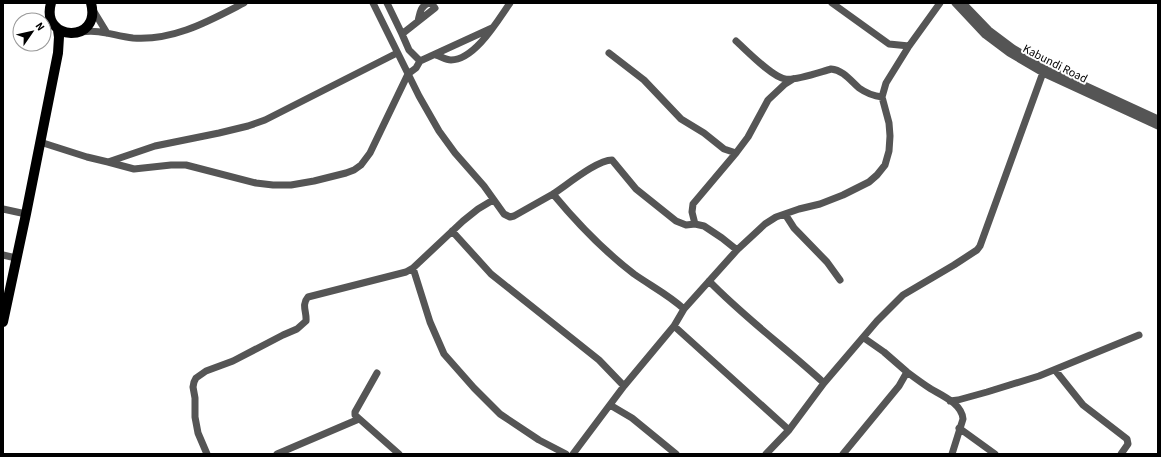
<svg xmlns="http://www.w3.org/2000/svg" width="1161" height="457" font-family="'Source Sans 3',sans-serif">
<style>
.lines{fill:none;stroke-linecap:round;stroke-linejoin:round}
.minor{stroke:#555;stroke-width:7}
.highway{stroke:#000;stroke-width:10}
.labels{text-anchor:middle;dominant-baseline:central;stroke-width:4;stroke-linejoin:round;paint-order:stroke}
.street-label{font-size:12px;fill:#000;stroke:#fff}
</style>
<rect width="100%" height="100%" fill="#fff"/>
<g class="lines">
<path class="minor" d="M 373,3 L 419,96 L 439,131 L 455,153 L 484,186 L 504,214 L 510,217 L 514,216 L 553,194 C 577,223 604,251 634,274 C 651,286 669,295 684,309
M 387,3 L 402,34
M 832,3 L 889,44 L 909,46
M 955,3 L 985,35 L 1009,53 L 1043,73 L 1158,126
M 963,3 L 989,30 L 1013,48 L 1045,67 L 1158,119
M 93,10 L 107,33
M 418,21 C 420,13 420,7 428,3
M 81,32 C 101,29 114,36 133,38 C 174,41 209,21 244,3
M 736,41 C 747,51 772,77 785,79 C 795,81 820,72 831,69 C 843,70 850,80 859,88 C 866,93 873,96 882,97
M 609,53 L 644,80 L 681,119 L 704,133 L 724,149 L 736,153 L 748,137 L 768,100 L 785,84 L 793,79
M 436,55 C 440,56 446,60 451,60 C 475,60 498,20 510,3
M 420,61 L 409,50 L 402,34 L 435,8 L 432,4 L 429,3
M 40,142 L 87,157 L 108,162 L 155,146 L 219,133 L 248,126 L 265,120 L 397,53
M 108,162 L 134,169 L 171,165 L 186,165 L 256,183 L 273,185 L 291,185 L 314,181 L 346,173 L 354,170 L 361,165 L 370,153 L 408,74 L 416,68 L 420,61 L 492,28
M 553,194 C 567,185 597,160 612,160 L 636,189 L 676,221 L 686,225 L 695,224 L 704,226 L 722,238 L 737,250
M 3,209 L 26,214
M 785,214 L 794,228 L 827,262 L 840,280
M 695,224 L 692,212 L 693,204 L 736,153
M 452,231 L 491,274 L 599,360 L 624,386
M 3,255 L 16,258
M 413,268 L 430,322 L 444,354 L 474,388 L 500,414 L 539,440 L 566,454
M 709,281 C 745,318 786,348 824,383
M 674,326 L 789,430
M 1055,370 L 1083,405 L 1127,439 L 1128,444 L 1121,454
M 907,372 C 915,378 923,384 931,389 C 943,396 962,404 963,419 L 952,454
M 377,373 L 355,412 L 355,415 L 399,454
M 950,401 L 958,400 L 987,392 L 1039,376 L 1139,335
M 610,405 L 632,418 L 676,454
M 959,428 L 995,454
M 207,454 L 198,433 L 195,417 L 195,398 L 193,387 L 194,382 L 196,378 L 206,371 L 233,361 L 283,335 L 297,329 L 306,321 C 307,312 301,305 308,297 L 406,272 L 413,268 L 463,221 L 478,209 L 493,200
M 277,454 L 359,419
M 573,454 L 624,386 L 674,326 L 684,309 L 737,250 L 765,224 L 776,217 L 799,209 L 820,204 L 843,195 L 869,182 L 877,175 L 885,165 L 889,151 L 890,136 L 889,123 L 882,97 L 886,83 L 909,46 L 940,3
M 766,454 L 789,430 L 824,383 L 877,321 L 903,295 L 954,265 L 977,250 L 980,246 L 1045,67
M 843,454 L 899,386 L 907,372 L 884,352 L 864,338"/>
<path class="highway" d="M 51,3 C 40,42 102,44 91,3
M 3,322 L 26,214 L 58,53 L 59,37 L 58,30"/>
</g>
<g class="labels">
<g class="street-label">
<text transform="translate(1055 64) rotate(27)">Kabundi Road</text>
</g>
</g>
<rect width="1161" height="457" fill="none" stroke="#000000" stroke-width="8"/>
<g transform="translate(32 32) rotate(56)"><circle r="19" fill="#ffffff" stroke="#999999"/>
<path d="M0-3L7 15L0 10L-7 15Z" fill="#000000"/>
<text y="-6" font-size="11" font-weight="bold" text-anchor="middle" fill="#000000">N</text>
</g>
</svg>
